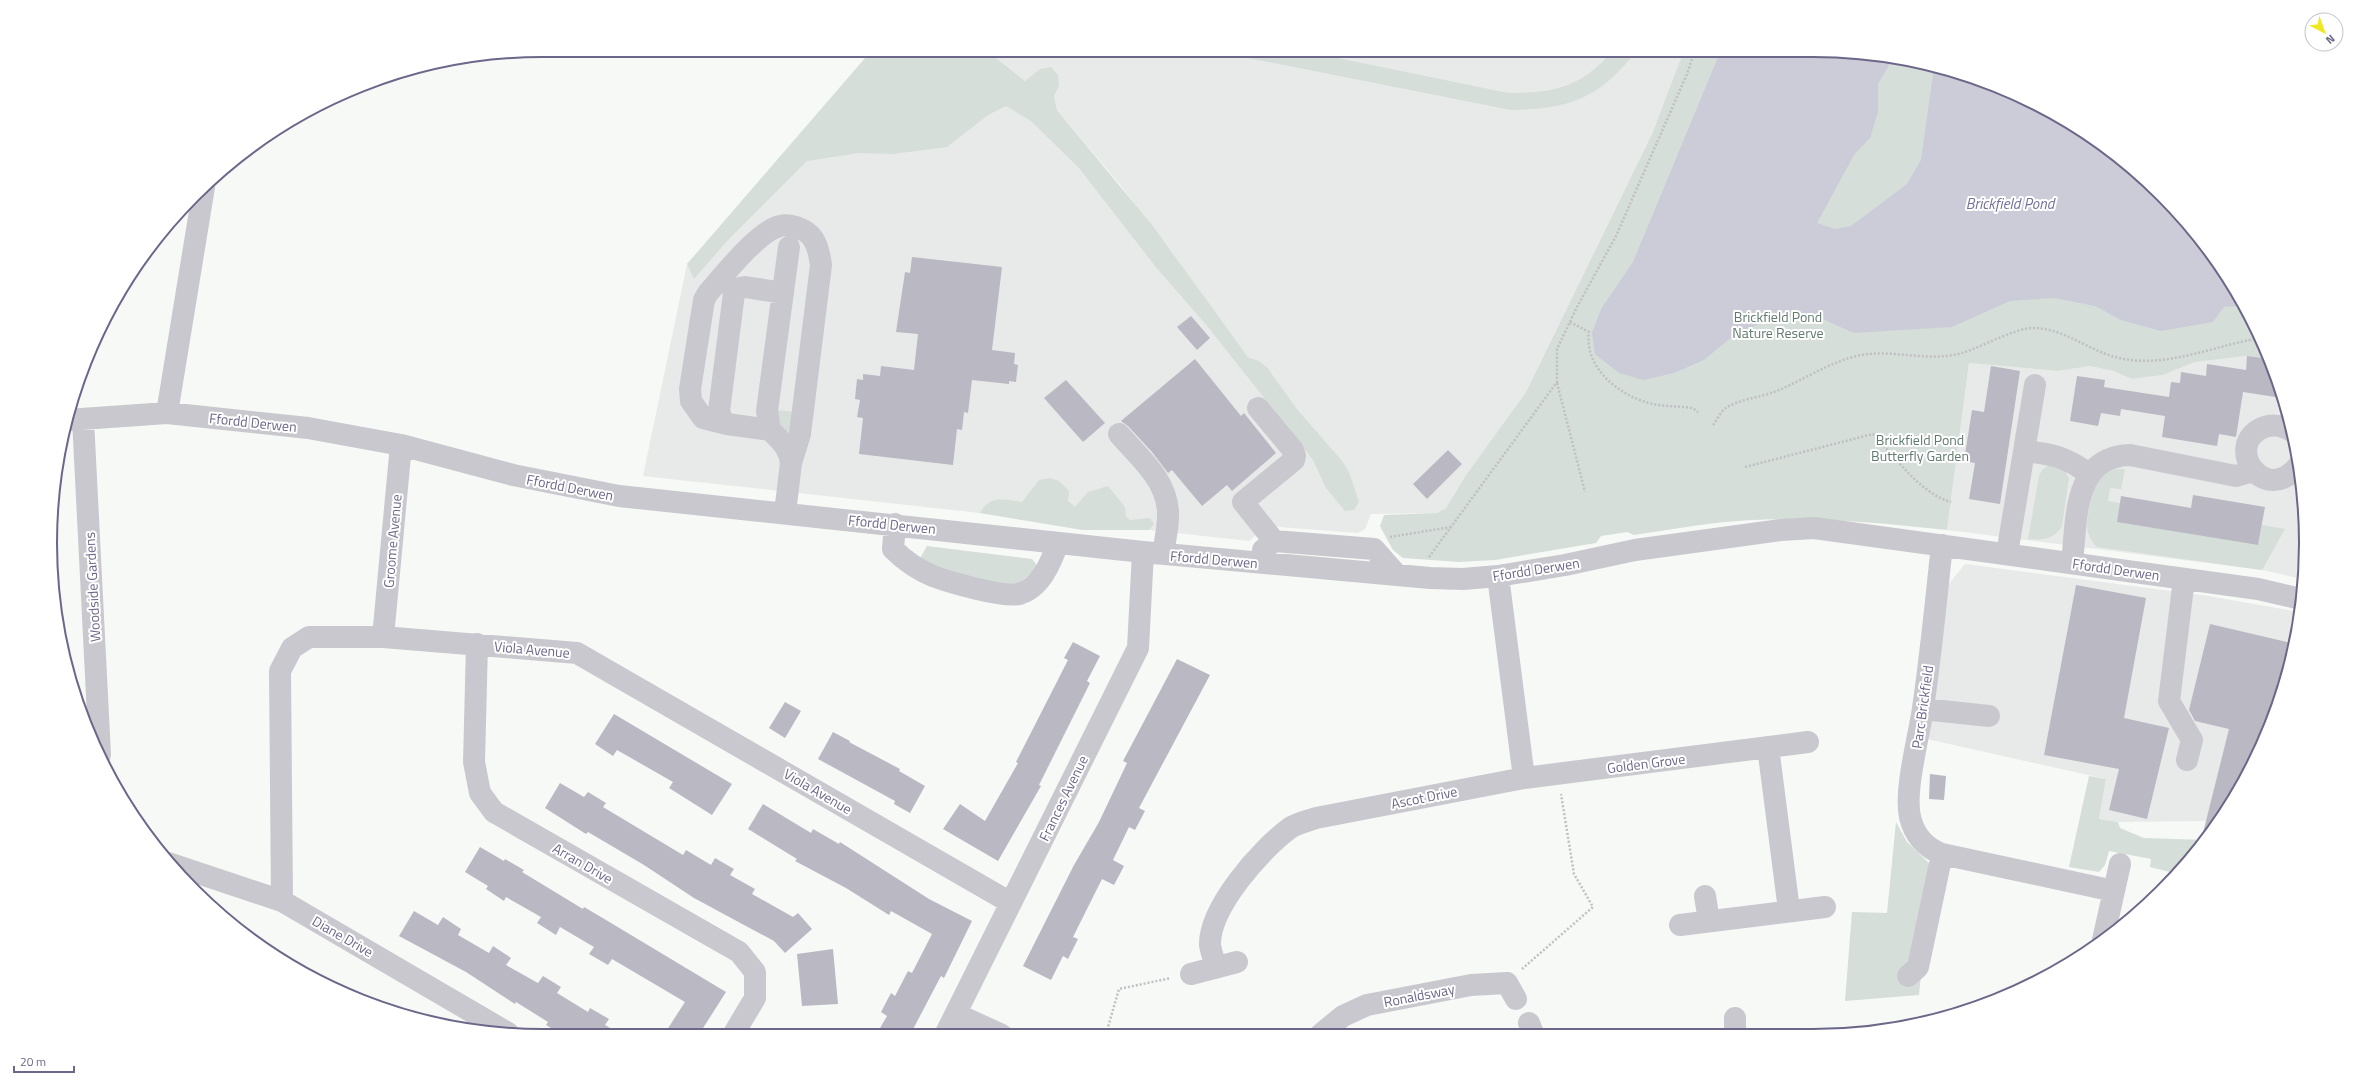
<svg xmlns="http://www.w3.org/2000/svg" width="2356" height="1086" font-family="'Titillium Web',sans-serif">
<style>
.built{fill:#e8eae9}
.green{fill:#d5ded8}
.water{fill:#ccccd8}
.building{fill:#b9b8c3}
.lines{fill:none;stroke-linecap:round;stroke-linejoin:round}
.path{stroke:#c0bfc4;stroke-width:2.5;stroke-dasharray:2 2;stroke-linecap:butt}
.minor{stroke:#cac8cf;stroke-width:22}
.labels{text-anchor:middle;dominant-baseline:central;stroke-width:4;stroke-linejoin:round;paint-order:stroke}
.park-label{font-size:14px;fill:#617a6e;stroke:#fff}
.street-label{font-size:14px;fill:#6c6689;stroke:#fff}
.water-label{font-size:15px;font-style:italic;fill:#71719a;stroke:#fff}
.rim{fill:none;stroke:#6c6689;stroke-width:2}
</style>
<rect width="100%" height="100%" fill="#f7f9f6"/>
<path class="built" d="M 986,50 L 1684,50 L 1652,134 L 1526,392 L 1466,475 L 1446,508 L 1437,513 L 1371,514 L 1365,529 L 1358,533 L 1266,526 L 1249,541 L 1149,530 L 1083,530 L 980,513 L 643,476 L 687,264 L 827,107 L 1025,88 L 1314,456 L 1349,472 L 1297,409 L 1267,367 L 1259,361 L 1248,357 L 1122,187 L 1057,110 L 1054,96 L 1059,86 L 1025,81 Z
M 2247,356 L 2270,359 L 2296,447 L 2306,543 L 2302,579 L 2262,570 L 1947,530 L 1969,363 L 2058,371 L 2090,366 L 2113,371 L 2132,379 L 2163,375 L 2195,362 Z
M 1965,564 L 2209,596 L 2299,612 L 2297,639 L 2269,731 L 2215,824 L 2206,821 L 2118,822 L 2099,819 L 2106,779 L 1927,739 L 1947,586 Z"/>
<path class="green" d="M 872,50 L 986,50 L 1025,81 L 1040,69 L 1051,67 L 1058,75 L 1059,86 L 1054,96 L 1057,110 L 1152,225 L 1248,357 L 1259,361 L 1267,367 L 1297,409 L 1342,461 L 1349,472 L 1359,502 L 1354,510 L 1345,511 L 1326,488 L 1313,460 L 1208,327 L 1155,266 L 1079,168 L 1031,121 L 1006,106 L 988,115 L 947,147 L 893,154 L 858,153 L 807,161 L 727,241 L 694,279 L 687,264 Z
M 1227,50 L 1299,50 L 1508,93 C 1555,93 1582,87 1613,50 L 1637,50 C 1600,98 1571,109 1511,110 L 1248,58 Z
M 1684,50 L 1813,50 L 1909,59 L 2001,87 L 2087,133 L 2161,194 L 2223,269 L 2270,359 L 2247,356 L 2195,362 L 2163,375 L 2132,379 L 2113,371 L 2090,366 L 2058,371 L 1969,363 L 1947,530 C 1883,523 1817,517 1752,520 C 1713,522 1673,529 1634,535 L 1627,532 L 1601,536 L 1596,543 L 1495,560 L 1459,562 L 1403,558 L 1393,550 L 1382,530 L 1380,526 L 1384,515 L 1437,513 L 1446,508 L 1466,475 L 1526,392 L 1652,134 Z
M 776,410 L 796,412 L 792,439 L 774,418 Z
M 2049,465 L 2063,468 L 2069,478 L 2062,526 C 2054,540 2043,540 2028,539 L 2039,476 L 2042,470 Z
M 2116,469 L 2125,469 L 2121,489 L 2110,488 L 2108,501 L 2120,503 L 2117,522 L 2258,545 L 2262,525 L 2285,529 L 2262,570 L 2097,547 C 2092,542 2087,534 2087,526 C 2087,517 2093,486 2097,480 C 2102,474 2110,471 2116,469 Z
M 1050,478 L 1059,481 L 1069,491 L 1068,501 L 1075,507 L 1088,492 L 1108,486 L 1125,507 L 1126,516 L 1130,520 L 1150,518 L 1154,524 L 1149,530 L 1083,530 L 980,513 C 989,495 1005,499 1022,502 L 1039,480 Z
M 927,546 L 1032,559 L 1036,564 L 1036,569 L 1017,585 L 1003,588 L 919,560 Z
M 2089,776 L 2106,779 L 2099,819 L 2118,822 L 2120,828 L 2144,838 L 2206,840 L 2174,873 L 2150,867 L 2151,859 L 2109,851 L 2105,865 L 2099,872 L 2069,867 Z
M 1896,822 L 1907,842 L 1932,866 L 1919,995 L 1845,1001 L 1852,912 L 1887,913 Z"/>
<path class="water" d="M 1721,50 L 1813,50 L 1893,58 L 1878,84 L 1878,112 L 1870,138 L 1854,155 L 1817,223 L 1835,229 L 1851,226 L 1907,184 L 1921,160 L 1934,67 L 2001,87 L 2087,133 L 2161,194 L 2223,269 L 2243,306 L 2224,307 L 2213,322 L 2161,331 L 2121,320 L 2095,306 L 2054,298 L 2010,301 L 1952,327 L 1854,333 L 1820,318 L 1773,316 L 1728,340 L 1704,360 L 1674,373 L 1643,380 L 1619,373 L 1595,354 L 1592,333 L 1601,309 L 1633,262 Z"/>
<path class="building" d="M 912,257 L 1002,267 L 992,350 L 1015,353 L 1014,364 L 1018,365 L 1016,382 L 1009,381 L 1009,384 L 972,380 L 968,413 L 964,412 L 962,430 L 957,429 L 953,465 L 859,454 L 863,418 L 857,417 L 860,400 L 855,399 L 857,379 L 863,380 L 863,374 L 880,376 L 881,366 L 914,370 L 918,334 L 896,332 L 905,272 L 910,273 Z
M 1191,316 L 1210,338 L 1197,350 L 1177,327 Z
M 2247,356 L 2270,359 L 2282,398 L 2243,392 L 2236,437 L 2219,434 L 2217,446 L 2162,437 L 2165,416 L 2121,409 L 2120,416 L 2101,413 L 2098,426 L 2070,421 L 2077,376 L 2105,380 L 2104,387 L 2169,397 L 2171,382 L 2180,383 L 2181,372 L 2206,376 L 2207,364 L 2246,370 Z
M 1195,359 L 1241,416 L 1244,413 L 1276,453 L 1232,491 L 1227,485 L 1202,506 L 1172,470 L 1168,473 L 1152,452 L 1128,426 L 1121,421 Z
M 1991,366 L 2020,371 L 2000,504 L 1969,499 L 1975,463 L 1964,461 L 1972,410 L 1984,412 Z
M 1066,380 L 1105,423 L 1083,442 L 1044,398 Z
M 1448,450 L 1462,464 L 1427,499 L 1413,484 Z
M 2193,495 L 2265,507 L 2258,545 L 2117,522 L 2121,496 L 2191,508 Z
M 2076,585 L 2146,598 L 2124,718 L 2169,728 L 2147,819 L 2109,810 L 2119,769 L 2044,755 Z
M 2210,624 L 2295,644 L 2269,731 L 2206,839 L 2202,837 L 2229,729 L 2195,721 L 2189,710 Z
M 1073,642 L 1100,656 L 1087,681 L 1090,683 L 1039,785 L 1041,786 L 998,861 L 943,829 L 960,804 L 985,821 L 1018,763 L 1016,762 L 1068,660 L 1064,658 Z
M 1177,659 L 1210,675 L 1139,808 L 1145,811 L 1135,830 L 1129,827 L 1113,860 L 1124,866 L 1114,885 L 1102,879 L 1073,937 L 1078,939 L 1068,959 L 1063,956 L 1051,980 L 1023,966 L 1074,865 L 1099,822 L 1127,763 L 1123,761 Z
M 785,702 L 801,711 L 785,738 L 769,728 Z
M 614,714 L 732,784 L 712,815 L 669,788 L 673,782 L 617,750 L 613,756 L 595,744 Z
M 833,732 L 850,741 L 849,742 L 900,769 L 899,771 L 925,786 L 910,813 L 894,804 L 895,801 L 818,759 Z
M 1930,774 L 1946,776 L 1944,800 L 1929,799 Z
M 560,783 L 584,797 L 588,792 L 606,803 L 603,807 L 683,855 L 686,850 L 711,865 L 715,858 L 734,869 L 730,875 L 755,889 L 752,894 L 793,917 L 798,913 L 812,929 L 785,953 L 774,941 L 694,898 L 644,865 L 588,832 L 586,834 L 545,808 Z
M 763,804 L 811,833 L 813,829 L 839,844 L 840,842 L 929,899 L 972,921 L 944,978 L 941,976 L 910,1035 L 876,1035 L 887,1016 L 881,1012 L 891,993 L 895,996 L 908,971 L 912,973 L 932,934 L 891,911 L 889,915 L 846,888 L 795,861 L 797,859 L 748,829 Z
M 480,847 L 504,861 L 505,859 L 524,870 L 522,872 L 583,909 L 584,907 L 601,917 L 726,992 L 698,1036 L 663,1036 L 685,1002 L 612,959 L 608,965 L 589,954 L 594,947 L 560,927 L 556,935 L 537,923 L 541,917 L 506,897 L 504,901 L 486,889 L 488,886 L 465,872 Z
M 414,911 L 438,925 L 443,917 L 461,929 L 458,935 L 489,953 L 493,946 L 511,958 L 506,965 L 538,983 L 543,976 L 561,987 L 557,993 L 588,1012 L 590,1008 L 609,1019 L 605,1025 L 624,1036 L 564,1036 L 546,1025 L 548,1022 L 516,1002 L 515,1004 L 466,972 L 399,936 Z
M 833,949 L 838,1004 L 802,1006 L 797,954 Z"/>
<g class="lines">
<path class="path" d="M 1570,322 L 1589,332 C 1584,367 1618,395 1649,403 C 1664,407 1678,406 1693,408 L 1698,412
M 1557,383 L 1585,492
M 1713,425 C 1717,420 1721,411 1726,408 C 1737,400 1761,397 1774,392 C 1805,380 1836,357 1869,354 C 1899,351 1932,362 1962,353 C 1979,348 2018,327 2033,328 C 2063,328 2086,349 2115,357 C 2164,370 2212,346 2260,338
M 1745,467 L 1873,434 C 1896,457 1919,493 1951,502
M 1390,537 L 1451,527
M 1429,557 L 1557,382 L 1557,349 L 1577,307 L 1616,236 L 1687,74 L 1695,50
M 1522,969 L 1593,907 L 1574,874 L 1561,794
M 1106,1034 L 1119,989 L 1171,978"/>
<path class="minor" d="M 1258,408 L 1293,450 L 1295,456 L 1294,460 L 1243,502 L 1274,541
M 167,413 L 204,187
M 83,419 L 100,755
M 67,420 L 167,413 L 308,428 L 401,445 L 513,475 L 619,496 L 1143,552 L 1430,578 L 1463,579 L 1498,576 L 1565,565 L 1635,550 L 1781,530 L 1814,528 L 2258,589 L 2301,599
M 727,424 L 703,418 L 691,401 L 690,389 L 704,300 L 708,293 C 724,275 758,231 780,226 C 787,224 794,226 801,229 C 816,235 819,251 821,265 L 800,434 L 791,463
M 770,430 L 727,424 L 723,422 L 719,411 L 734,293 L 739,288 L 745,287 L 783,293
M 2292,431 C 2281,425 2271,423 2260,429 C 2224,449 2266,506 2298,466
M 1119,434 C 1139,457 1166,479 1168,511 C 1169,524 1165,540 1163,554
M 2025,451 C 2054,455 2065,456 2089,474
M 785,513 L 791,463 C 789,447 781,441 770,430 L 767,411 L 789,247
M 895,524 L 893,549 C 904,560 918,570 933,576 C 949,582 1004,598 1019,594 C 1041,588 1051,562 1058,543
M 1942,545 C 1936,600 1931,654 1923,708 C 1919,737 1904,790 1910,817 C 1914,834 1925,848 1942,854 L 2114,891
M 1263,550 L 1274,541 L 1374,549 L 1397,575
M 2007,554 L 2035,385
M 2072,563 C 2077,520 2072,457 2130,455 L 2236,476 L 2253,471
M 2184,579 L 2169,701 L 2192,740 L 2187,760
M 383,637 L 401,445
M 477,644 L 474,762 L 480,793 L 494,812 L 739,952 L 755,972 L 755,998 L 733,1035
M 1923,709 L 1989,716
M 1768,747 L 1789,910
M 1524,778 L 1808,742
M 168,863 L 282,901 L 508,1033
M 1705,896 L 1709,921
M 282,901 L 280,671 L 292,648 L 309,637 L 383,637 L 577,653 L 1011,903
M 1680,925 L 1825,907
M 2103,940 L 2120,864
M 1216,966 C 1214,960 1211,952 1210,945 C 1209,908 1261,849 1290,828 C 1297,823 1308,821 1316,818 L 1524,778 L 1498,576
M 1191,974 L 1237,962
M 1908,976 L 1918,967 L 1942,854
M 956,1014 L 1002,1035
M 1735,1018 L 1735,1032
M 1529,1023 L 1533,1033
M 1321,1034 L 1343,1016 L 1367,1005 L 1471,985 L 1507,983 L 1516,999
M 945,1035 L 1138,648 L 1143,552"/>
</g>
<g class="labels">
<g class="park-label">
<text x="1778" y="316">Brickfield Pond<tspan x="1778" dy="16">Nature Reserve</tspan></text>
<text x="1920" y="439">Brickfield Pond<tspan x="1920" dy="16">Butterfly Garden</tspan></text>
</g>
<g class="street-label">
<text transform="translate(253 422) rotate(6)">Ffordd Derwen</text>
<text transform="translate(570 487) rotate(11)">Ffordd Derwen</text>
<text transform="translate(892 524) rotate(6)">Ffordd Derwen</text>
<text transform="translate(392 541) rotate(-85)">Groome Avenue</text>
<text transform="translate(1214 559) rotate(5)">Ffordd Derwen</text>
<text transform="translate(1536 569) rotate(-9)">Ffordd Derwen</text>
<text transform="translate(2116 569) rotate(8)">Ffordd Derwen</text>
<text transform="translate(92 587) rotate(-93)">Woodside Gardens</text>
<text transform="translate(532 649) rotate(5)">Viola Avenue</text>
<text transform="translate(1922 707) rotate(-82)">Parc Brickfield</text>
<text transform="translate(1646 763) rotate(-7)">Golden Grove</text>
<text transform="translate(818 791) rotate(30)">Viola Avenue</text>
<text transform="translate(1424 797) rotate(-11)">Ascot Drive</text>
<text transform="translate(1063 798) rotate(-64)">Frances Avenue</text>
<text transform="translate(583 863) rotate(30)">Arran Drive</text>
<text transform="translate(343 936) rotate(30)">Diane Drive</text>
<text transform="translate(1419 995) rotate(-11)">Ronaldsway</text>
</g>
<g class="water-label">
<text x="2010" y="203">Brickfield Pond</text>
</g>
</g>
<path d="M0 0H2356V1086H0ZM543 57H1813A486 486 0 0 1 2299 543V543A486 486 0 0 1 1813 1029H543A486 486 0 0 1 57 543V543A486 486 0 0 1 543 57Z" fill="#fff" fill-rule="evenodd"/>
<path class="rim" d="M543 57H1813A486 486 0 0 1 2299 543V543A486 486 0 0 1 1813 1029H543A486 486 0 0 1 57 543V543A486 486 0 0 1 543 57Z"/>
<g transform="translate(2324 32) rotate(139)"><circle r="19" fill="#ffffff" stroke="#c4c2d0"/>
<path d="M0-3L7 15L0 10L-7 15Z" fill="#efe720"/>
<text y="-6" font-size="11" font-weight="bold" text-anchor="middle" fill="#6c6689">N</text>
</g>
<path d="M14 1066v6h60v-6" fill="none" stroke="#6c6689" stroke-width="2"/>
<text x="20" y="1066" font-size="12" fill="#6c6689" stroke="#ffffff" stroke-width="3" paint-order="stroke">20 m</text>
</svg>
